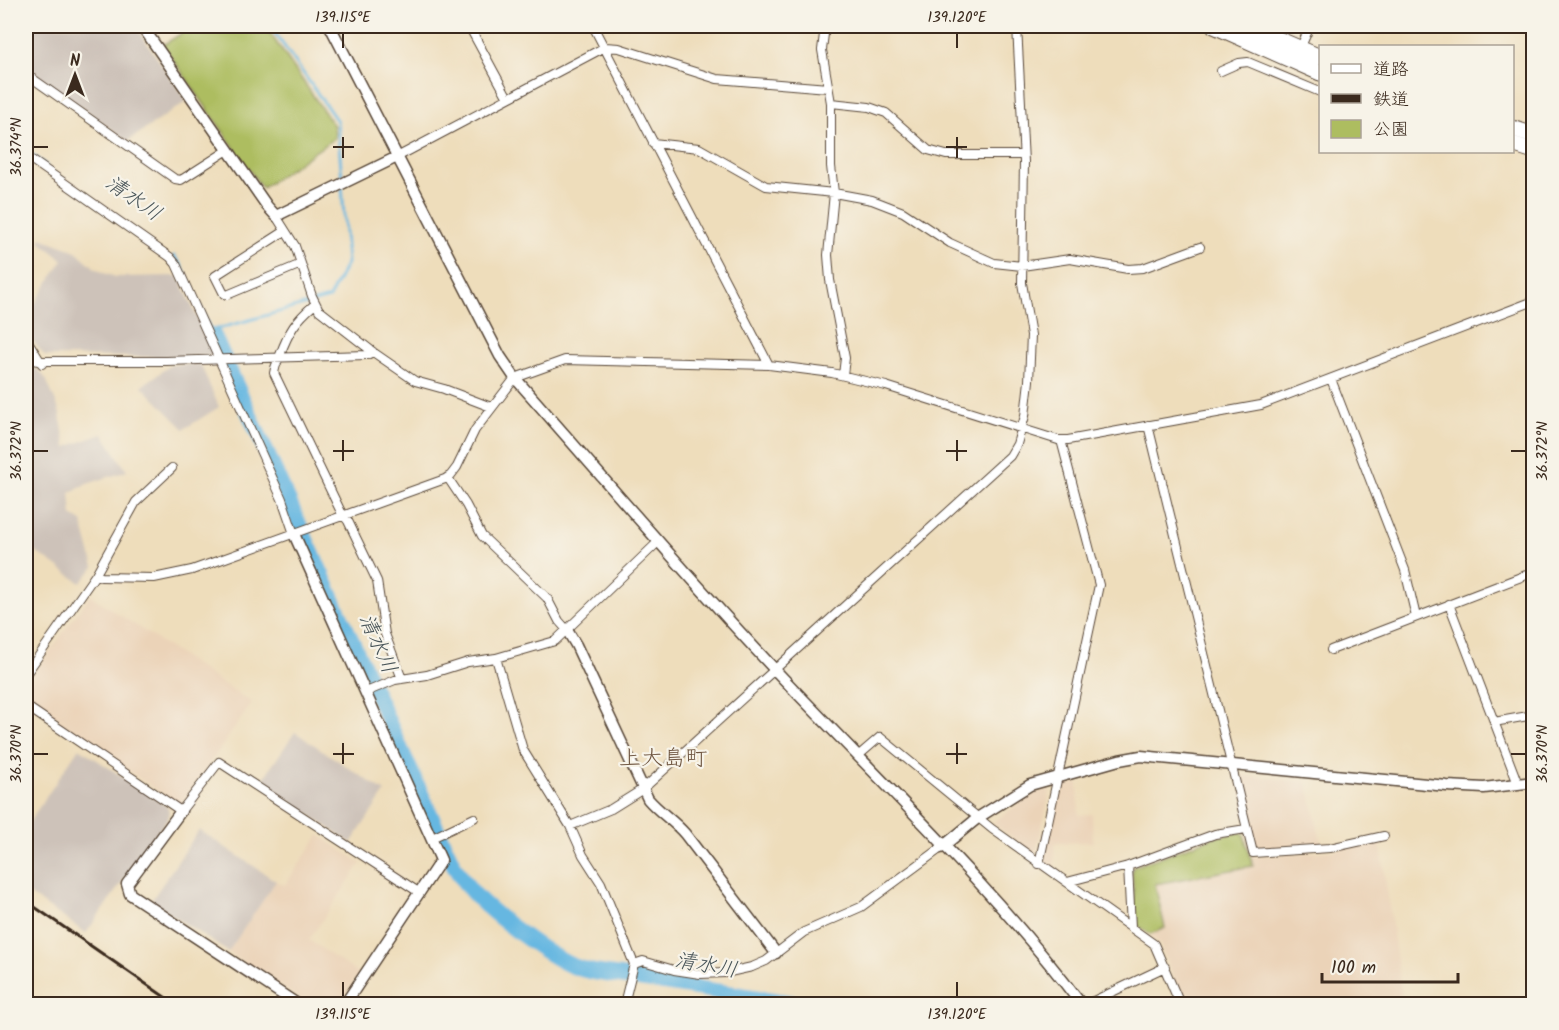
<svg xmlns="http://www.w3.org/2000/svg" width="1559" height="1030" font-family="Kalam,'Klee One',sans-serif">
<style>
.built{fill:#ebd3b8}
.industrial{fill:#cdc2b9}
.green{fill:#adbd60;stroke:#74743f;stroke-width:1.5}
.lines{fill:none;stroke-linecap:round;stroke-linejoin:round}
.stream{stroke:#66b7e1;stroke-width:3}
.river{stroke:#66b7e1;stroke-width:16}
.street-casing{stroke:#564536;stroke-width:10}
.secondary-casing{stroke:#564536;stroke-width:13}
.highway-casing{stroke:#564536;stroke-width:17}
.street{stroke:#fff;stroke-width:8}
.secondary{stroke:#fff;stroke-width:10}
.highway{stroke:#fff;stroke-width:15}
.rail{stroke:#3b2a1e;stroke-width:3}
.ticks{fill:none;stroke:#3b2a1e;stroke-width:2}
.labels{text-anchor:middle;dominant-baseline:central;stroke-width:4.5;stroke-linejoin:round;paint-order:stroke}
.water-label{font-size:21px;font-style:italic;fill:#485458;stroke:#f7f3e8}
.quarter-label{font-size:22px;fill:#6f5641;stroke:#f7f3e8}
.neatline{fill:none;stroke:#3b2a1e;stroke-width:2}
.ticks-label{font-size:15px;text-anchor:middle;fill:#3b2a1e}
</style>
<rect width="100%" height="100%" fill="#f7f3e8"/>
<filter id="ink" filterUnits="userSpaceOnUse"><feTurbulence type="fractalNoise" baseFrequency=".0167" numOctaves="2"/><feDisplacementMap in="SourceGraphic" scale="12" xChannelSelector="R" yChannelSelector="G"/><feConvolveMatrix kernelMatrix="1 2 1 2 8 2 1 2 1" color-interpolation-filters="sRGB"/></filter>
<filter id="wash" filterUnits="userSpaceOnUse"><feTurbulence type="fractalNoise" baseFrequency=".008" numOctaves="4" result="noise"/><feDisplacementMap in="SourceGraphic" scale="24" xChannelSelector="R" yChannelSelector="G"/><feGaussianBlur stdDeviation="1.35" result="paint"/><feColorMatrix in="noise" values="0 0 0 0 0 0 0 0 0 0 0 0 0 0 0 0 0 1.4 0 .05"/><feComposite in="paint" operator="in"/></filter>
<g filter="url(#wash)">
<rect width="100%" height="100%" fill="#edb"/>
<path class="built" d="M 90,595 L 252,703 L 182,803 L 175,803 L 26,701 L 26,684 Z
M 1237,775 L 1307,782 L 1322,846 L 1256,850 Z
M 1078,782 L 1079,815 L 1092,814 L 1093,842 L 1055,843 L 1054,868 L 1043,862 L 1059,786 Z
M 1047,789 L 1050,792 L 1036,853 L 1034,853 L 995,825 L 993,822 L 1036,792 Z
M 319,835 L 361,863 L 309,940 L 359,974 L 339,1004 L 307,1004 L 228,952 L 276,881 L 285,885 Z
M 1380,840 L 1403,1004 L 1184,1004 L 1160,945 L 1150,934 L 1165,928 L 1154,884 L 1252,866 L 1250,857 L 1330,851 Z"/>
<path class="industrial" d="M 26,26 L 135,26 L 187,101 L 128,141 L 26,68 Z
M 41,238 L 76,251 L 95,268 L 106,274 L 116,277 L 179,276 L 213,354 L 212,356 L 135,357 L 45,356 L 26,333 L 26,317 L 63,260 L 39,241 Z
M 200,363 L 219,407 L 184,429 L 142,386 L 171,365 Z
M 26,367 L 38,369 L 46,379 L 59,410 L 66,447 L 103,434 L 127,471 L 87,484 L 70,493 L 72,516 L 82,522 L 94,567 L 81,583 L 26,545 Z
M 295,732 L 385,792 L 351,843 L 261,782 Z
M 79,748 L 168,807 L 169,816 L 86,933 L 26,892 L 26,827 Z
M 199,830 L 276,881 L 228,952 L 151,901 Z"/>
<path class="green" d="M 193,26 L 265,26 L 334,126 L 335,138 L 262,188 L 163,45 Z
M 1243,832 L 1253,866 L 1155,884 L 1165,928 L 1150,934 L 1136,925 L 1132,871 L 1133,867 L 1214,837 Z"/>
<g class="lines">
<path class="stream" d="M 270,26 L 337,121 L 342,179
M 26,151 L 46,166
M 174,256 L 181,265 L 213,336
M 214,336 L 217,329 L 329,298 L 347,263 L 342,186"/>
<path class="river" d="M 214,336 L 442,840 C 450,857 457,874 469,888 C 487,911 542,951 568,964 C 576,968 585,970 594,972 L 798,1004"/>
</g>
</g>
<g filter="url(#ink)">
<g class="lines">
<g class="street-casing">
<path id="street" d="M 469,26 L 508,98
M 593,26 L 769,365
M 825,26 L 822,50 L 831,103 L 831,166 L 834,193 L 828,255 L 830,280 L 845,358 L 843,375
M 1300,49 L 1310,26
M 1221,71 L 1239,63 L 1248,62 L 1320,92
M 26,74 L 175,179 L 181,180 L 228,150
M 831,103 L 869,107 L 886,113 L 928,150 L 946,155 L 1023,155
M 653,143 L 699,148 L 766,186 L 834,193 L 872,200 L 903,212 L 950,243 L 994,263 L 1022,266 L 1070,259 L 1128,269 L 1143,268 L 1200,247
M 26,156 L 170,257 L 176,264 L 282,499 L 294,534
M 397,157 L 605,47 L 619,48 L 717,79 L 828,88
M 276,216 L 295,246 L 312,296 L 319,310 L 373,352 L 415,381 L 444,389 L 491,407
M 285,231 L 215,276 L 224,294 L 227,295 L 301,264
M 26,263 L 31,256
M 315,304 C 295,321 289,331 280,355 C 278,361 275,365 274,373 L 341,512 L 348,521 L 377,581 L 385,634 L 402,679
M 26,338 L 42,364
M 26,359 L 39,361 L 166,361 L 367,355 L 373,352
M 1331,379 L 1405,570 L 1416,617
M 1148,425 L 1253,853 L 1330,848 L 1384,836
M 448,478 L 466,505 L 482,536 L 547,598 L 559,621 L 567,630
M 96,574 L 101,577 L 154,578 L 192,570 L 445,479 L 451,475 L 457,467 L 475,430 L 515,378 L 565,360 L 769,365 L 832,373 L 886,386 L 1058,440 L 1068,440 L 1261,405 L 1534,301
M 1449,604 L 1518,784
M 1331,650 L 1534,572
M 496,658 L 523,750 L 570,826 L 583,855 L 601,883 L 634,964 L 624,1004
M 26,674 L 96,574 L 136,502 L 172,468
M 366,692 L 395,680 L 427,675 L 468,662 L 496,658 L 555,641 L 659,541
M 26,706 L 181,811 L 219,762 L 420,893
M 1494,722 L 1534,715
M 858,756 L 880,737 L 992,829 L 1154,944 L 1180,1004
M 570,826 L 611,809 L 643,789 L 1010,456 L 1017,444 L 1025,416 L 1029,381 L 1031,335 L 1022,283 L 1024,162 L 1017,26
M 432,838 L 474,818
M 1039,864 L 1099,585 L 1061,440
M 1128,866 L 1131,928
M 1067,882 L 1128,866 L 1215,834 L 1246,829
M 634,964 L 643,961 L 674,970 L 700,974 L 725,973 L 752,967 L 766,961 L 804,932 L 861,907 L 941,848
M 1087,1004 L 1165,967"/>
</g>
<g class="secondary-casing">
<path id="secondary" d="M 142,26 L 267,206 L 276,216 L 397,157
M 330,26 L 500,356 L 515,378 C 602,476 687,577 778,673 C 880,781 991,885 1081,1004
M 294,534 L 441,860 L 345,1004
M 567,630 L 576,645 L 648,799 C 659,812 674,821 685,834 L 776,953
M 181,811 L 127,884 L 130,894 L 297,1004
M 941,848 L 979,817 L 1030,785 L 1119,760 L 1141,756 L 1447,786 L 1484,788 L 1534,782"/>
</g>
<g class="highway-casing">
<path id="highway" d="M 1214,26 L 1320,73
M 1248,26 L 1320,57
M 1512,128 L 1534,135
M 1512,144 L 1534,151"/>
</g>
<use href="#street" class="street"/>
<use href="#secondary" class="secondary"/>
<use href="#highway" class="highway"/>
<path class="rail" d="M 26,901 L 175,1004"/>
</g>
</g>
<path class="ticks" d="M 343,33 L 343,48M 957,33 L 957,48M 343,137 L 343,158M 957,137 L 957,158M 33,147 L 48,147M 333,147 L 354,147M 946,147 L 967,147M 343,440 L 343,461M 957,440 L 957,461M 33,451 L 48,451M 333,451 L 354,451M 946,451 L 967,451M 1511,451 L 1526,451M 343,743 L 343,764M 957,743 L 957,764M 33,754 L 48,754M 333,754 L 354,754M 946,754 L 967,754M 1511,754 L 1526,754M 343,982 L 343,997M 957,982 L 957,997"/>
<g class="labels">
<g class="water-label">
<text transform="translate(133 199) rotate(35)">清水川</text>
<text transform="translate(377 644) rotate(66)">清水川</text>
<text transform="translate(706 966) rotate(10)">清水川</text>
</g>
<g class="quarter-label">
<text x="663" y="759">上大島町</text>
</g>
</g>
<rect width="1559" height="1030" fill="none" stroke="#f7f3e8" stroke-width="66"/>
<rect x="1319" y="45" width="195" height="108" fill="#f7f3e8" stroke="#aca397" stroke-width="1.5"/>
<rect x="1331" y="64" width="30" height="9" fill="#ffffff" stroke="#aca397" stroke-width="1.5"/>
<text x="1373" y="75" font-size="18" fill="#3b2a1e">道路</text>
<rect x="1331" y="94" width="30" height="9" fill="#3b2a1e" stroke="#aca397" stroke-width="1.5"/>
<text x="1373" y="105" font-size="18" fill="#3b2a1e">鉄道</text>
<rect x="1331" y="120" width="30" height="18" fill="#adbd60" stroke="#aca397" stroke-width="1.5"/>
<text x="1373" y="135" font-size="18" fill="#3b2a1e">公園</text>
<g transform="translate(75 75)" stroke="#f7f3e8" stroke-width="4.5" paint-order="stroke">
<path d="M0-4.5L10 22L0 15L-10 22Z" fill="#3b2a1e"/>
<text y="-9" font-size="16" font-weight="bold" text-anchor="middle" fill="#3b2a1e">N</text>
</g>
<path d="M1322 973v9h136v-9" fill="none" stroke="#3b2a1e" stroke-width="3"/>
<text x="1331" y="973" font-size="18" fill="#3b2a1e" stroke="#f7f3e8" stroke-width="4.5" paint-order="stroke">100 m</text>
<rect x="33" y="33" width="1493" height="964" class="neatline"/>
<g class="ticks-label">
<text x="343" y="22">139.115°E</text>
<text x="957" y="22">139.120°E</text>
<text transform="translate(16 147) rotate(-90)" y="5">36.374°N</text>
<text transform="translate(16 451) rotate(-90)" y="5">36.372°N</text>
<text transform="translate(1542 451) rotate(-90)" y="5">36.372°N</text>
<text transform="translate(16 754) rotate(-90)" y="5">36.370°N</text>
<text transform="translate(1542 754) rotate(-90)" y="5">36.370°N</text>
<text x="343" y="1019">139.115°E</text>
<text x="957" y="1019">139.120°E</text>
</g>
</svg>
